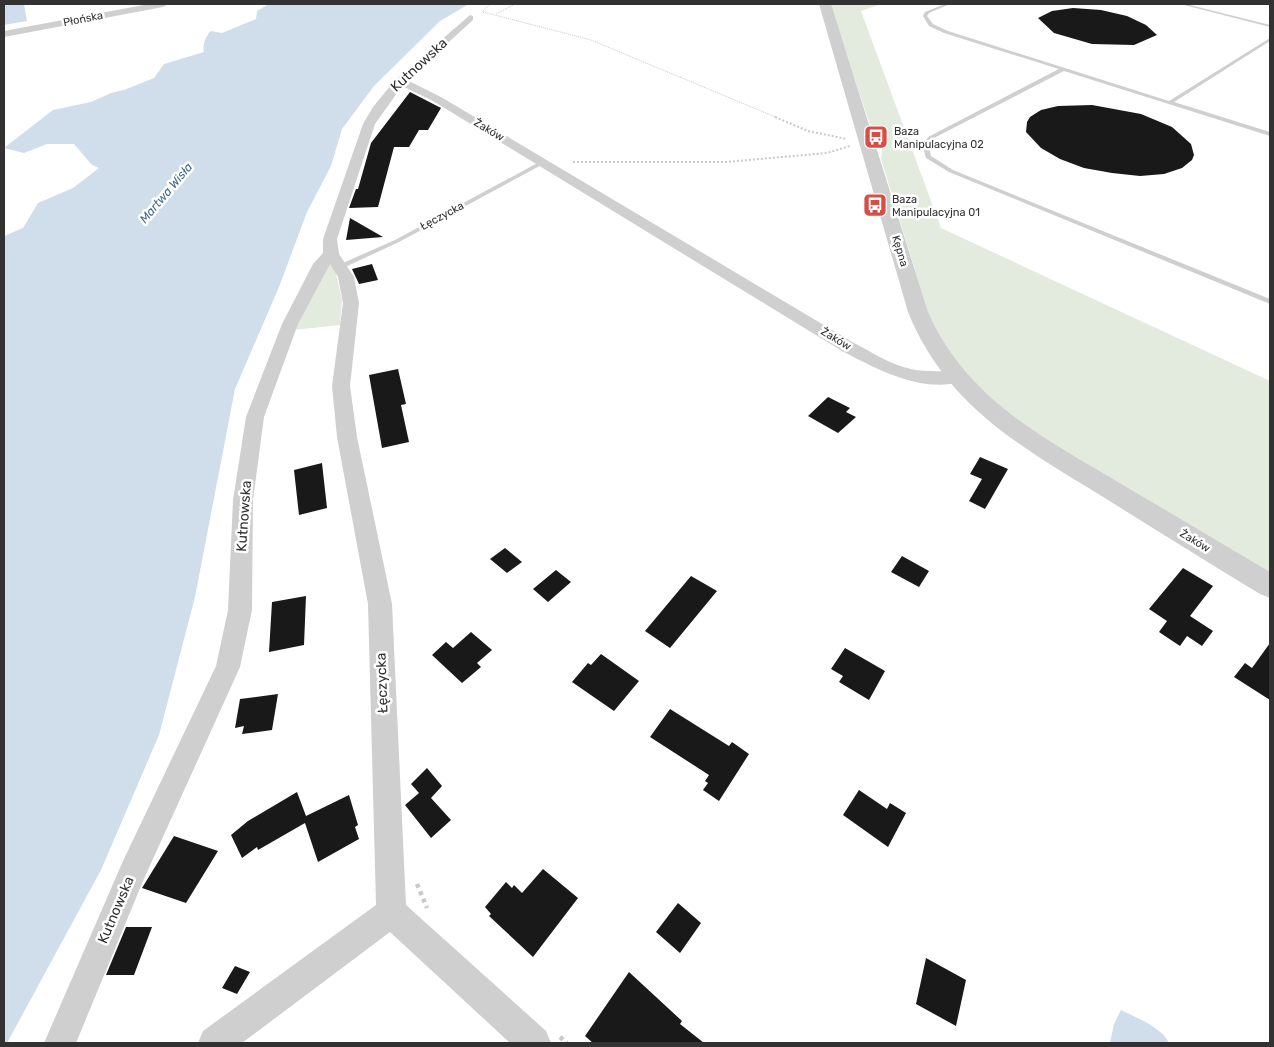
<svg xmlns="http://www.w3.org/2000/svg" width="1274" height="1047" font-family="Rubik,sans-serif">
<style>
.green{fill:#e3eade}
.water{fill:#d0ddea}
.building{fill:#191919}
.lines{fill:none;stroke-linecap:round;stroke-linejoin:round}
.path-far2{stroke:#c9c9c9;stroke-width:1;stroke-dasharray:1 1;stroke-linecap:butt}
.path-far1{stroke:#c9c9c9;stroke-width:2;stroke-dasharray:2 2;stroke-linecap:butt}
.path{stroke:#c9c9c9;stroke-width:4.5;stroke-dasharray:4 4;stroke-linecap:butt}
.service{fill:#cfcfcf;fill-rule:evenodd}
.minor{fill:#cfcfcf;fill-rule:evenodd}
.tertiary{fill:#cfcfcf;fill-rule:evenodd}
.labels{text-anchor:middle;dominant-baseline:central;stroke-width:5;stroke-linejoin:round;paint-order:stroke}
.far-street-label{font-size:11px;fill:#323232;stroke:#fff}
.far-poi-label{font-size:11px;fill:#323232;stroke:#fff;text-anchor:start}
.far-water-label{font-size:12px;font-style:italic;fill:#46688d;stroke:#fff}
.street-label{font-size:14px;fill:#323232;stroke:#fff}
</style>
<rect width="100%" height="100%" fill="#fff"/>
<path class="green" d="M 830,4 L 881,4 L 861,11 L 941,228 L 1270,381 L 1270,577 L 1113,485 L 1021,426 L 961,372 L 929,316 L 881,159 L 882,150 L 880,141 L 869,122 Z
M 329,263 L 334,265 L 342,300 L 340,325 L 293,330 Z"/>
<path class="water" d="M 4,4 L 24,4 L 27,21 L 4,25 Z
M 269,4 L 469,4 L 440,21 L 374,86 L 342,129 L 331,166 L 307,212 L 279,287 L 235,389 L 195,597 L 159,735 L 101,870 L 7,1043 L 4,1043 L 4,236 L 23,228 L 38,203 L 73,188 L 99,168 L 92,165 L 74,144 L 47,144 L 24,153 L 4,148 L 53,110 L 91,102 L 111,93 L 124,90 L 154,78 L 164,64 L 204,52 C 202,46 206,35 211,31 L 222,33 L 256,19 L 257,11 Z
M 1121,1010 C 1136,1018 1162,1027 1169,1043 L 1110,1043 L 1114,1024 Z"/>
<path class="building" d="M 1073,8 L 1101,10 L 1127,16 L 1146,25 L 1157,35 L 1134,45 L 1092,44 L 1054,33 L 1038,18 L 1052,11 Z
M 410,92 L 441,108 L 428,130 L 419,130 L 409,147 L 394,147 L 378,207 L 349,208 L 356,189 L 358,189 L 371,143 Z
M 1092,105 L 1141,114 L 1172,127 L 1191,144 L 1194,155 L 1192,160 L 1182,168 L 1164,174 L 1140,176 L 1112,173 L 1084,168 L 1060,159 L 1041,148 L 1026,132 L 1027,122 L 1030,117 L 1041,110 L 1058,106 Z
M 350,218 L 383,237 L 346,240 Z
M 372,264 L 378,280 L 359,284 L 352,269 Z
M 398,369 L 406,404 L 401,405 L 409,442 L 382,448 L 369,375 Z
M 828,397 L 850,408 L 846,412 L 856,417 L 838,433 L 808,416 Z
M 980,457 L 1008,469 L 985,509 L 969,501 L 982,479 L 970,474 Z
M 322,463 L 327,508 L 299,515 L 294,470 Z
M 505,548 L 522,562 L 507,573 L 490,559 Z
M 902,556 L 929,571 L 919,587 L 891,572 Z
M 1183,568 L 1213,586 L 1190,616 L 1213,631 L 1202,646 L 1187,636 L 1180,646 L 1159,632 L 1167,621 L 1149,609 Z
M 556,570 L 571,582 L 548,602 L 533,589 Z
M 691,576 L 717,591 L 670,648 L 645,631 Z
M 306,596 L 304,645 L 269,652 L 272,602 Z
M 471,632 L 492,650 L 477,663 L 481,667 L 462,683 L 432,655 L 446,642 L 453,648 Z
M 1270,643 L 1270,700 L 1234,677 L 1245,663 L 1252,668 Z
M 845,648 L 885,671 L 869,700 L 839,682 L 843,676 L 831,669 Z
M 601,654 L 639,681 L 614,711 L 572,682 L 588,663 L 591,665 Z
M 278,694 L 272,730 L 242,734 L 244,726 L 235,728 L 240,699 Z
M 670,709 L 729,746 L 732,742 L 749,754 L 719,801 L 703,790 L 708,783 L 705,781 L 709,775 L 650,737 Z
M 427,768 L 442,786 L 431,798 L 451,820 L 431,838 L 405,805 L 419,793 L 411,784 Z
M 859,790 L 887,809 L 890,803 L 906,813 L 888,847 L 843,815 Z
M 297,792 L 306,816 L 349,795 L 358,825 L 355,827 L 359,839 L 318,862 L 305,823 L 258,850 L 257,847 L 242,858 L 231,835 L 248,821 Z
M 174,836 L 218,851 L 186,903 L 142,888 Z
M 543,869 L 578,898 L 533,957 L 489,916 L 491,914 L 485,907 L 506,882 L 512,888 L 514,885 L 522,893 Z
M 678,903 L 701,923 L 680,953 L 656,932 Z
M 126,927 L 152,927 L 134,975 L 106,975 Z
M 926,958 L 966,980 L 956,1026 L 916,1004 Z
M 235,966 L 250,972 L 237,994 L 222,988 Z
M 629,972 L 682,1021 L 680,1024 L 704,1043 L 593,1043 L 585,1036 Z"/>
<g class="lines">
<path class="path-far2" d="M 482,12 L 490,4
M 483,12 L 591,40 L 778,118
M 496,14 L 515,4"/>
<path class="path-far1" d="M 775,117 L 808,131 L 847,139
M 573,162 L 726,162 L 827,153 L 850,146"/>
<path class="path" d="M 417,884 L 427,908
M 560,1037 L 567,1043"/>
<path class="service" d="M 945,4 L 950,4 L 929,13 L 927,16 L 933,24 L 948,31 L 1169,101 L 1270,38 L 1270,41 L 1174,102 L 1270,132 L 1270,136 L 1064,71 L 932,139 L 929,147 L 931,156 L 953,170 L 1270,299 L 1270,304 L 949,172 L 926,158 L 923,147 L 928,137 L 1059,69 L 944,33 L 929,26 L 923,16 L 925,12 Z
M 1180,4 L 1186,4 L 1270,25 L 1270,27 Z
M 543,160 L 545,161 L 545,163 L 399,242 L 343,268 L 336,266 L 395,240 Z"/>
<path class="minor" d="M 149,4 L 168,4 L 163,7 L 4,37 L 4,31 Z
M 470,15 L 473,16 L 473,20 L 407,80 L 441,97 L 854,343 C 872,352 891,365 911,369 C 928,373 945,369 961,374 L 964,378 L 961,382 C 920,393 877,369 842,351 L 433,101 L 402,86 L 375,124 L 337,239 L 339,254 L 354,277 L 359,303 L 350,386 L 357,437 L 392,604 L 406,905 L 546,1031 L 551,1043 L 510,1043 L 390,932 L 242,1043 L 198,1043 L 203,1031 L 376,905 L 368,604 L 337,437 L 332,386 L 343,303 L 338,277 L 330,264 L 298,324 L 264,417 L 253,500 L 252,610 L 240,667 L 143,881 L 76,1043 L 44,1043 L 123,861 L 216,666 L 228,610 L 233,500 L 246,417 L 282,324 L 313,264 L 323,253 L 323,239 L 363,124 L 373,107 L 395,80 Z"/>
<path class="tertiary" d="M 819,4 L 831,4 L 928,312 C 967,400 1044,438 1123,485 C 1172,514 1221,543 1270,572 L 1270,598 L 1260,594 C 1209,563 1159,532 1108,500 C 1025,449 947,408 908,312 Z"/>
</g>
<defs>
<g id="bus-square" transform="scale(1.25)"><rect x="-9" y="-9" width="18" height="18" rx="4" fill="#d64f46" stroke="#fff"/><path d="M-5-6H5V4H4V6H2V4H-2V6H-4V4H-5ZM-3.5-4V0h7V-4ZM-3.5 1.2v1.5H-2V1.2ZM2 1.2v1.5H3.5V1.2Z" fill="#fff"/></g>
</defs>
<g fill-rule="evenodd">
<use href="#bus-square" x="876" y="137"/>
<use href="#bus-square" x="875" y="205"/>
</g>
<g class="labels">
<g class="far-street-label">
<text transform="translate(83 19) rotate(-11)">Płońska</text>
<text transform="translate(489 130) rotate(31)">Żaków</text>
<text transform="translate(442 216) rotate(-28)">Łęczycka</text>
<text transform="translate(900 251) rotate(73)">Kępna</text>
<text transform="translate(836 339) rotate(31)">Żaków</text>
<text transform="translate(1195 541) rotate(31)">Żaków</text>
</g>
<g class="far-poi-label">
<text x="894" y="131">Baza<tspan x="894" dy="13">Manipulacyjna 02</tspan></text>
<text x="892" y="199">Baza<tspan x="892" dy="13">Manipulacyjna 01</tspan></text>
</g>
<g class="far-water-label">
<text transform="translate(166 193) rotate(-50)">Martwa Wisła</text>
</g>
<g class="street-label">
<text transform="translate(419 65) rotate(-43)">Kutnowska</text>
<text transform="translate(244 516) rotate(-86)">Kutnowska</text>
<text transform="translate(382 683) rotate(-92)">Łęczycka</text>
<text transform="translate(116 910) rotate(-67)">Kutnowska</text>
</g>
</g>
<rect width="1274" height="1047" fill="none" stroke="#323232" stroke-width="10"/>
</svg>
